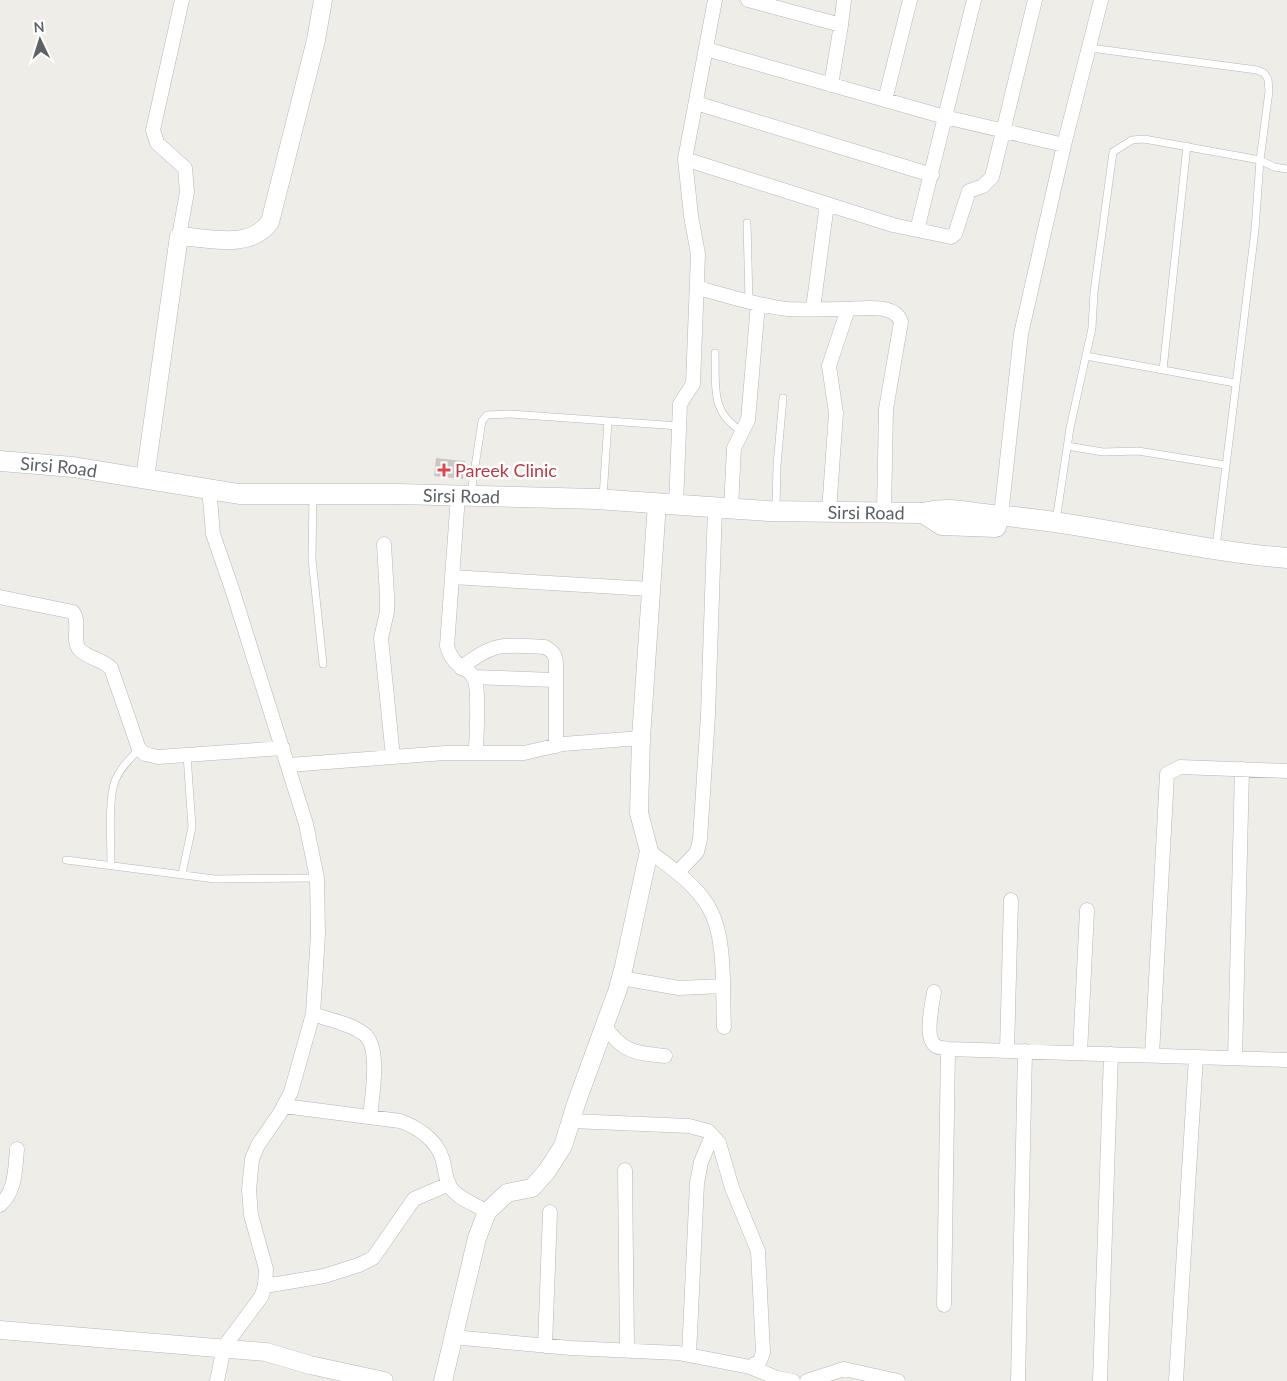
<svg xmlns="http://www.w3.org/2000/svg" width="1287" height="1381" font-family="Lato,sans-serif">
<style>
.building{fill:#cbc8c4}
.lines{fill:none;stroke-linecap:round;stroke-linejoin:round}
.service-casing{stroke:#b4b7ba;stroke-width:8}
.minor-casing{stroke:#b4b7ba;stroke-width:15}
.tertiary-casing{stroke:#b4b7ba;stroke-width:19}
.secondary-casing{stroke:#b3b6ba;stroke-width:21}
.service{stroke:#fff;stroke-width:7}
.minor{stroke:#fff;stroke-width:14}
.tertiary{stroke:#fff;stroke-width:18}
.secondary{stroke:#fff;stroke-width:20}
.health-dot{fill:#e0444e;stroke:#fff;stroke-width:2}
.labels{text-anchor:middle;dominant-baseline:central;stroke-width:5;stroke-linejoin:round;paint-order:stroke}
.street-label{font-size:18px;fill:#5e6266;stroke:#fff}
.health-label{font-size:18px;fill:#be3a42;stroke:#fff;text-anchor:start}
</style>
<rect width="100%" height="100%" fill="#efede7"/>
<path class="building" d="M 436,458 L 465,461 L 463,479 L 434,476 Z"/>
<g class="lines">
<g class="service-casing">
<path id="service" d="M 1090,48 L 1257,70 L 1264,73 L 1268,79 L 1269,91 L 1260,160 L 1255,230 L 1216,547
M 747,223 L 749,301
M 715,353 C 716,387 710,413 743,432
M 1086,356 L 1235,383
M 1163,370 L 1187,146
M 1067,446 L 1103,452 L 1138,451 L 1225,465
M 471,493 L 482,421 L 487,415 L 510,414 L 679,426
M 313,494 L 312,559 L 323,664
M 603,497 L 608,421
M 776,510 L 777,465 L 783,398
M 1056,521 L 1070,428 L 1092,328 L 1094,292 L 1113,152 L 1132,140 L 1144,139 L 1260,160 L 1274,167 L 1287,169
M 66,860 L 215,879 L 317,878
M 111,864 C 111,843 108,799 115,781 C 120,768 130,759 139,749
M 182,874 L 192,827 L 187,755"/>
</g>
<g class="minor-casing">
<path id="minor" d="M 748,0 L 841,25 L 844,0
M 706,49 L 945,117 L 1064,145
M 831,85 L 841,25
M 885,100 L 910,0
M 696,103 L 932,175
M 685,159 L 893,225 L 917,230 L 974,0
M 917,230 L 951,237 L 955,234 L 969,191 L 983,186 L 992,177 L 1035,0
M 179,236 L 187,192 L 185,168 L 157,143 L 153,130 L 182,0
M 697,288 C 727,295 757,306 788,309 C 805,310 824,309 842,309 C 860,309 895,302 901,322 L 886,409 L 884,512
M 813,309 L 827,204
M 209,487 L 213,534 L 233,592 L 306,824 L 317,878 L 318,934 L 313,1014 L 291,1092 L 280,1113 L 258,1145 L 252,1159 L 249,1190 L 251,1215 L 266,1269 L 265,1286 L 261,1297 L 224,1347 L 217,1381
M 458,496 L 447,646 C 454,670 467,665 474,678 C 480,690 476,737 476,753
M 676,505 L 680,404 L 693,384 L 698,254 L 691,216 L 685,159 L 715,0
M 731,508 L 734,448 L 748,420 L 758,304
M 829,511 L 836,413 L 829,366 L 848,309
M 1000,524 L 1021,334 L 1064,145 L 1101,0
M 384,544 L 387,596 L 387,612 L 381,638 L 393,757
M 452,577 L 650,589
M 0,597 L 73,612 C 81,623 71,641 80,650 C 88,658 103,660 111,668 L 139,749 L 145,754 L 158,757 L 283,748
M 461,668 C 494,641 504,645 545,647 C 554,652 556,656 556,665 L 556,746
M 473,677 L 554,680
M 289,765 L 445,753 L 524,753 L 563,744 L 641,738
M 649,851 C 670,867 693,882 708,906 C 727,937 722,991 724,1027
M 678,872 L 697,852 L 700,839 L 708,715 L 715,507
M 621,978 L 679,988 L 722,986
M 934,992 C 932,1005 924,1039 936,1046 C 939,1048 945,1048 948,1049 L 1287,1060
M 313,1014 C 329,1020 350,1023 364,1034 C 381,1046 372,1097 370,1117
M 605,1026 C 622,1052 635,1053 665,1056
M 1007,1051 L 1011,900
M 1080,1053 L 1087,910
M 1152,1055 L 1167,774 L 1180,767 L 1287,771
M 1235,1058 L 1242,769
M 284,1106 L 400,1121 C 417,1127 436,1139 442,1158 C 445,1166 445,1177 449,1185 C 456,1198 475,1204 487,1212
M 625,1170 L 627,1349
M 0,1205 C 16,1191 15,1169 17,1149
M 265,1286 L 324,1276 L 359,1265 L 373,1258 L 414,1199 L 449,1184
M 944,1305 L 948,1049
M 452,1337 L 571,1348 L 678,1353 L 750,1367 L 760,1361 L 763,1352 L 758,1251 L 732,1188 L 719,1143 L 708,1131 L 689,1126 L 571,1121
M 545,1346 L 550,1212
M 689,1355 L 697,1183 L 701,1162 L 712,1136
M 750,1367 L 777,1378 L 793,1381
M 807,1381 L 844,1369 L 898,1381
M 1018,1381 L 1025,1051
M 1100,1381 L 1111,1054
M 1176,1381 L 1196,1057"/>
</g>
<g class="tertiary-casing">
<path id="tertiary" d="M 145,478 L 179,236 C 210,238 250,250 270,222 L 316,40 L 323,0
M 0,1330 L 266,1352 L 310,1365 L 384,1381
M 443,1381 L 477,1238 L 487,1212 L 507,1193 L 532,1188 L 547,1171 L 563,1146 L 577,1101 L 618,989 L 624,966 L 649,851 L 639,813 L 641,738 L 657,503"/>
</g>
<g class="secondary-casing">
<g id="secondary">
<path id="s1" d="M 0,461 L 73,467 L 239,494 L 396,494 L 596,499 L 768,511 L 923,513 C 951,506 967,513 994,515 C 1093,523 1189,550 1287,558"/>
<path d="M 923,513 L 942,525 L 996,527"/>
</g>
</g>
<use href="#service" class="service"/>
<use href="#minor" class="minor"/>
<use href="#tertiary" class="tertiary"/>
<use href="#secondary" class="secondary"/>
</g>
<path class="health-dot" d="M441.5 462.5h5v5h5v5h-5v5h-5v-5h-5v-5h5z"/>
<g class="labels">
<g class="street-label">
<text stroke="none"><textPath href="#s1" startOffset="59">Sirsi Road</textPath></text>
<text stroke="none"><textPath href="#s1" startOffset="464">Sirsi Road</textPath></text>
<text stroke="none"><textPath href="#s1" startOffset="869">Sirsi Road</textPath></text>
</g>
<g class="health-label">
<text x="455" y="470">Pareek Clinic</text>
</g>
</g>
<g transform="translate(40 40) rotate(356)" stroke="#ffffff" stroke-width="4" paint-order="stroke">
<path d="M0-4L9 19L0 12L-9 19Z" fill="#5e6266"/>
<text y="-8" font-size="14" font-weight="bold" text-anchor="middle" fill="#5e6266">N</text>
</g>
</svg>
